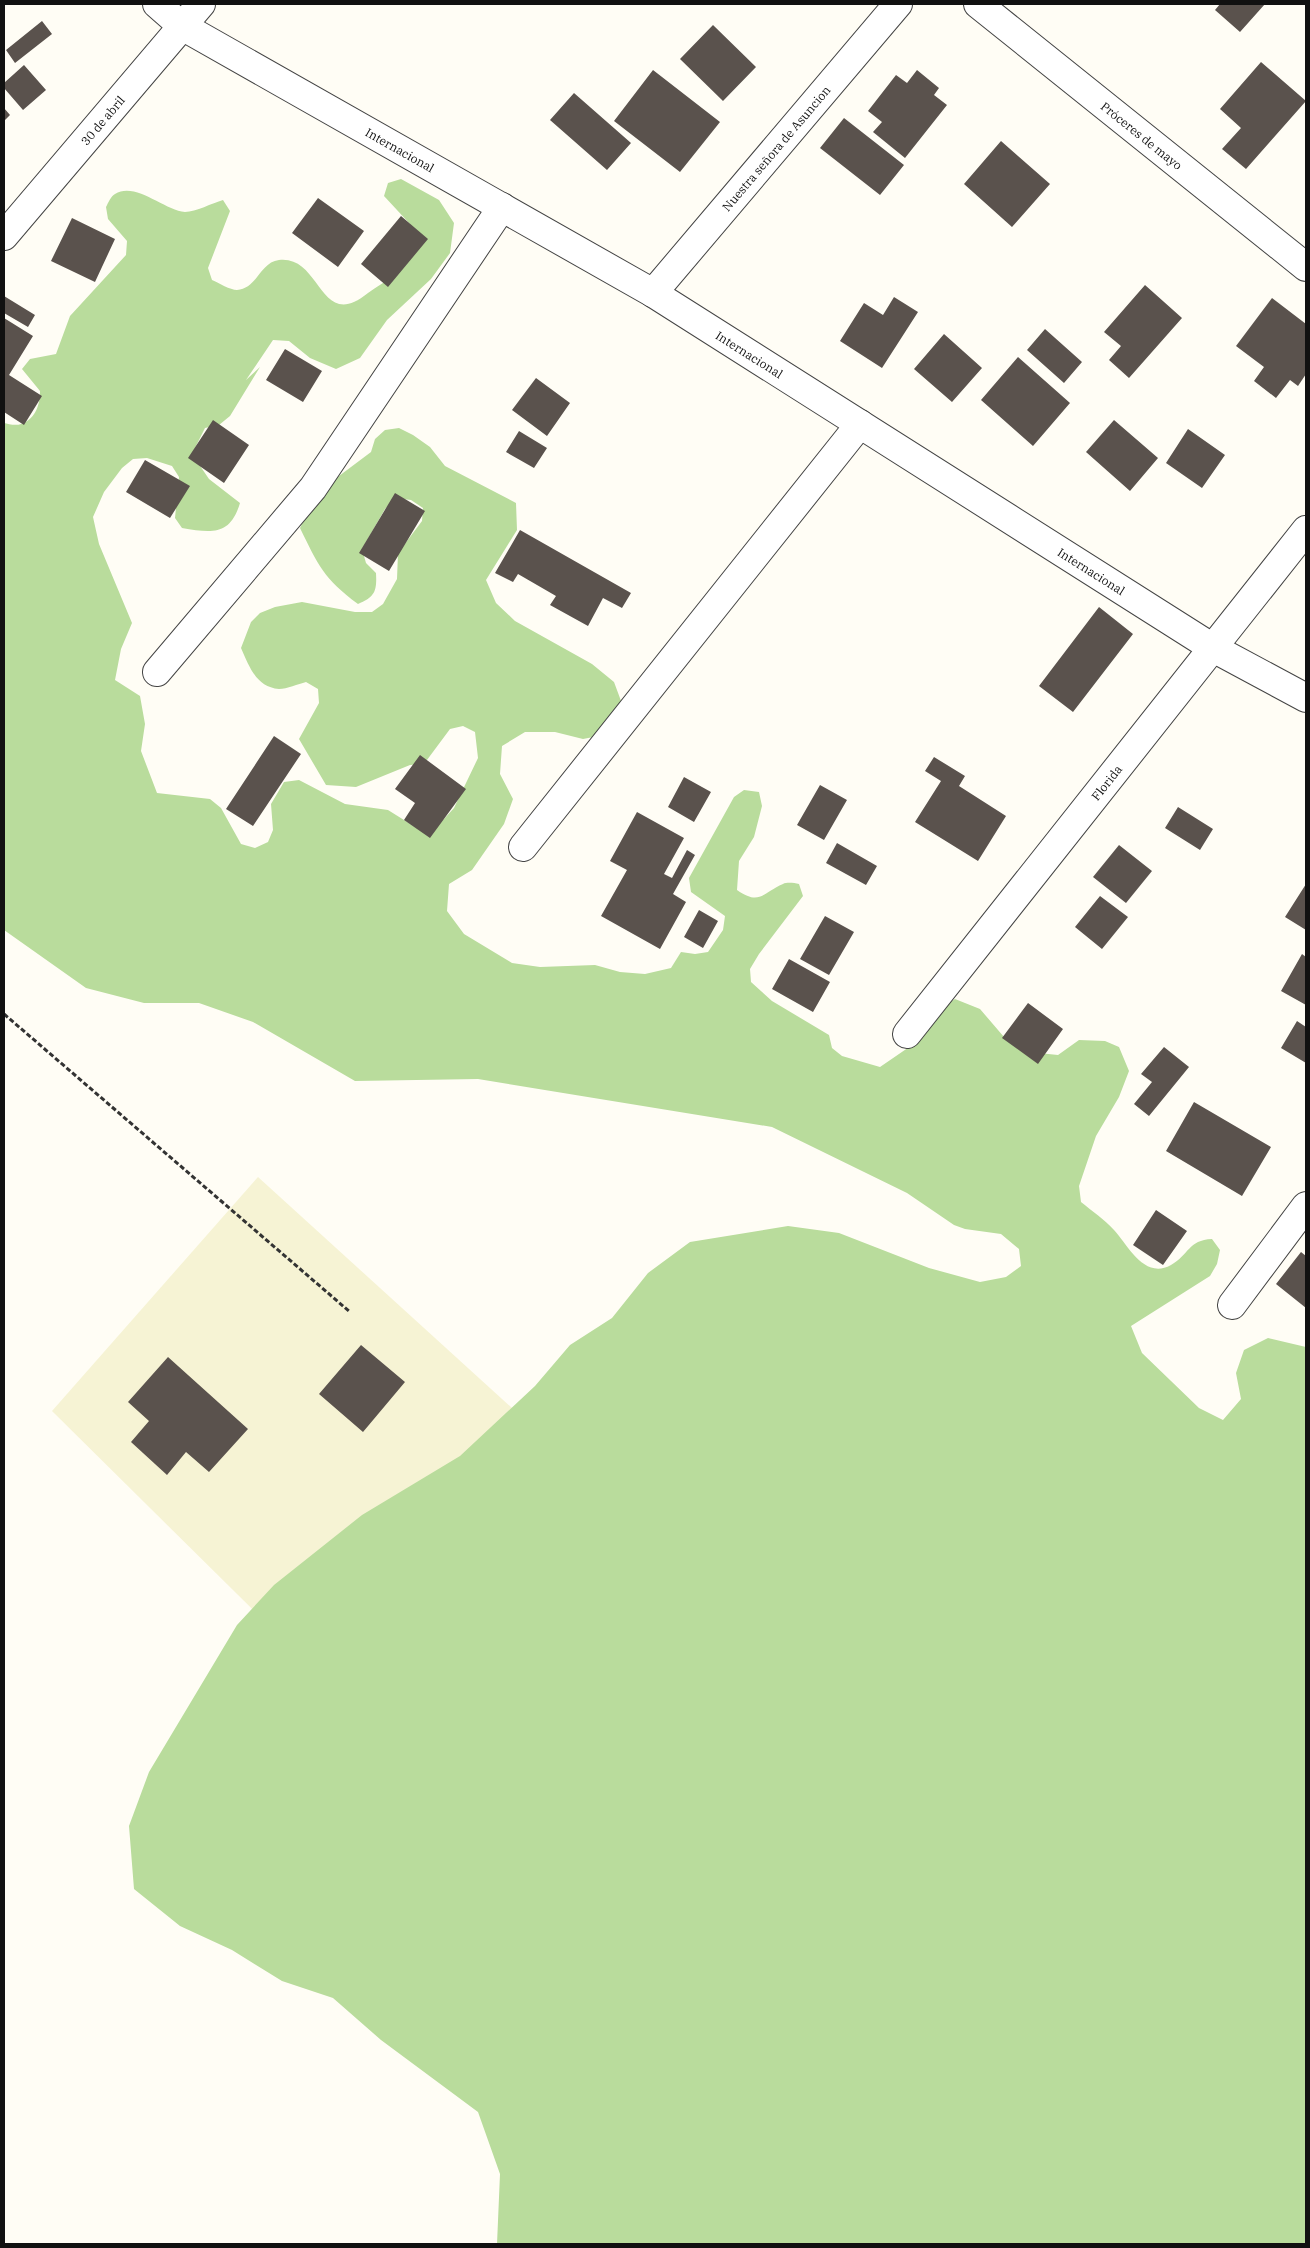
<svg xmlns="http://www.w3.org/2000/svg" width="1310" height="2248" font-family="'IBM Plex Serif',serif">
<style>
.farmland{fill:#f6f3d4}
.forest{fill:#b9dc9c}
.building{fill:#5a524d}
.lines{fill:none;stroke-linecap:round;stroke-linejoin:round}
.minor-casing{stroke:#444;stroke-width:30}
.path{stroke:#333;stroke-width:3;stroke-dasharray:5 2.5;stroke-linecap:butt}
.minor{stroke:#fff;stroke-width:28}
.labels{text-anchor:middle;dominant-baseline:central;stroke-width:5;stroke-linejoin:round;paint-order:stroke}
.street-label{font-size:12px;fill:#111;stroke:#fff}
</style>
<rect width="100%" height="100%" fill="#fffdf5"/>
<path class="farmland" d="M 258,1177 L 556,1448 L 335,1691 L 52,1411 Z"/>
<path class="forest" d="M 401,179 L 439,200 L 454,223 L 450,253 L 431,279 L 387,320 L 360,358 L 336,369 L 310,358 L 289,341 L 273,340 L 246,380 L 260,367 L 230,416 L 219,425 L 205,428 L 192,454 L 209,479 L 240,503 C 230,536 212,533 182,528 L 175,518 L 179,477 L 172,466 L 147,458 L 133,459 L 122,468 L 104,492 L 93,517 L 99,544 L 132,623 L 121,649 L 115,680 L 140,696 L 145,724 L 141,751 L 157,793 L 210,799 L 221,808 L 241,844 L 255,848 L 268,842 L 273,830 L 271,804 L 284,782 L 299,780 L 345,804 L 388,810 L 420,830 L 444,819 L 454,808 L 478,758 L 475,732 L 463,726 L 450,729 L 424,764 L 410,765 L 356,787 L 326,785 L 299,739 L 319,703 L 318,689 L 306,682 C 298,684 287,689 279,689 C 256,687 249,666 241,648 L 251,622 L 260,613 L 275,607 L 302,602 L 355,612 L 372,612 L 383,604 L 397,579 L 398,553 L 422,521 L 423,508 L 411,500 L 395,498 L 385,509 L 362,549 L 366,563 L 376,573 C 377,591 375,597 358,604 C 324,579 318,565 300,528 L 319,491 L 371,452 L 375,439 L 385,430 L 399,428 L 413,435 L 430,447 L 445,466 L 516,503 L 517,530 L 486,580 L 496,603 L 515,621 L 592,664 L 614,682 L 624,709 L 609,734 L 583,739 L 555,732 L 525,732 L 502,746 L 500,774 L 513,799 L 504,824 L 472,870 L 449,884 L 447,911 L 464,934 L 512,963 L 540,967 L 595,965 L 620,972 L 645,974 L 671,968 L 681,952 L 695,954 L 708,952 L 723,930 L 725,916 L 691,892 L 689,878 L 734,797 L 744,790 L 759,792 L 762,806 L 754,837 L 739,861 L 737,890 C 760,906 762,893 783,884 C 787,882 794,883 799,884 L 803,896 L 759,954 L 750,969 L 751,982 L 772,1001 L 829,1035 L 832,1048 L 842,1056 L 880,1067 L 915,1043 L 932,1014 L 955,999 L 980,1009 L 1004,1037 L 1029,1052 L 1058,1055 L 1079,1040 L 1105,1041 L 1119,1047 L 1129,1071 L 1119,1097 L 1096,1136 L 1079,1186 L 1081,1202 C 1092,1211 1104,1219 1114,1230 C 1128,1245 1144,1280 1171,1265 C 1189,1255 1188,1240 1212,1239 L 1220,1250 L 1217,1264 L 1210,1276 L 1131,1326 L 1142,1353 L 1199,1408 L 1223,1420 L 1241,1399 L 1236,1373 L 1244,1350 L 1268,1338 L 1306,1347 L 1306,2244 L 497,2244 L 500,2174 L 478,2112 L 381,2040 L 333,1998 L 282,1981 L 232,1950 L 180,1926 L 134,1889 L 129,1826 L 149,1772 L 237,1625 L 274,1585 L 362,1515 L 460,1456 L 535,1386 L 570,1345 L 612,1318 L 648,1273 L 690,1242 L 788,1226 L 839,1233 L 929,1268 L 980,1282 L 1006,1277 L 1021,1266 L 1019,1249 L 1001,1234 L 965,1229 L 954,1225 L 907,1193 L 772,1127 L 478,1079 L 355,1081 L 253,1022 L 199,1003 L 144,1003 L 86,988 L 4,930 L 4,423 C 8,424 16,426 21,424 C 36,419 40,404 40,391 L 22,369 L 30,359 L 56,354 L 70,316 L 126,255 L 127,241 L 108,219 L 106,207 C 108,203 111,196 115,194 C 135,181 164,210 185,212 C 196,212 212,203 223,200 L 230,211 L 208,268 L 212,280 C 219,283 230,290 237,290 C 257,289 260,262 279,260 C 322,255 319,333 368,293 C 376,287 390,280 395,272 C 401,264 407,235 410,224 L 384,196 L 388,183 Z"/>
<path class="building" d="M 1220,4 L 1265,4 L 1240,32 L 1215,10 Z
M 42,21 L 52,34 L 15,63 L 6,50 Z
M 713,25 L 756,67 L 723,101 L 680,59 Z
M 1261,62 L 1306,101 L 1246,169 L 1222,149 L 1241,128 L 1220,109 Z
M 24,65 L 46,90 L 23,110 L 4,88 L 4,83 Z
M 653,70 L 720,122 L 680,172 L 614,121 Z
M 917,70 L 939,88 L 934,95 L 947,105 L 905,158 L 873,132 L 882,122 L 868,111 L 896,75 L 907,83 Z
M 574,93 L 631,143 L 607,170 L 550,120 Z
M 4,108 L 10,115 L 4,121 Z
M 844,118 L 904,165 L 880,195 L 820,148 Z
M 1001,141 L 1050,184 L 1012,227 L 964,184 Z
M 318,198 L 364,231 L 338,267 L 292,233 Z
M 401,216 L 428,239 L 388,287 L 361,264 Z
M 72,218 L 115,239 L 95,282 L 51,261 Z
M 1145,285 L 1182,318 L 1129,378 L 1109,360 L 1121,346 L 1104,332 Z
M 4,296 L 35,315 L 28,327 L 4,313 Z
M 894,297 L 918,312 L 882,368 L 840,341 L 864,303 L 883,315 Z
M 1272,298 L 1306,324 L 1306,374 L 1298,386 L 1290,380 L 1276,398 L 1254,381 L 1264,367 L 1236,346 Z
M 4,318 L 33,336 L 9,375 L 42,396 L 24,425 L 4,412 Z
M 1045,329 L 1082,362 L 1064,383 L 1027,350 Z
M 944,334 L 982,368 L 952,402 L 914,369 Z
M 285,349 L 322,371 L 303,402 L 266,380 Z
M 1018,357 L 1070,403 L 1033,446 L 981,400 Z
M 536,378 L 570,403 L 547,436 L 512,410 Z
M 213,420 L 249,445 L 224,483 L 188,458 Z
M 1114,420 L 1158,458 L 1130,491 L 1086,452 Z
M 1188,429 L 1225,455 L 1202,488 L 1166,463 Z
M 519,431 L 547,448 L 534,468 L 506,452 Z
M 145,460 L 190,486 L 170,518 L 126,492 Z
M 395,493 L 425,511 L 389,571 L 359,553 Z
M 520,530 L 631,593 L 622,608 L 603,598 L 588,626 L 550,605 L 556,596 L 518,574 L 513,582 L 495,573 Z
M 1099,607 L 1133,634 L 1073,712 L 1039,686 Z
M 274,736 L 301,754 L 253,826 L 226,809 Z
M 420,755 L 466,789 L 430,838 L 404,820 L 415,803 L 395,789 Z
M 934,757 L 965,776 L 959,786 L 1006,816 L 978,861 L 915,822 L 941,781 L 925,771 Z
M 684,777 L 711,792 L 694,822 L 668,807 Z
M 820,785 L 847,800 L 824,840 L 797,825 Z
M 1178,807 L 1213,829 L 1200,850 L 1165,828 Z
M 637,812 L 684,838 L 664,874 L 672,878 L 687,850 L 695,855 L 673,894 L 686,902 L 660,949 L 601,916 L 627,870 L 610,861 Z
M 837,843 L 877,866 L 866,885 L 826,863 Z
M 1119,845 L 1152,871 L 1126,903 L 1093,877 Z
M 1306,884 L 1306,930 L 1285,917 Z
M 1100,896 L 1128,917 L 1102,949 L 1075,927 Z
M 699,910 L 718,921 L 703,948 L 684,937 Z
M 825,916 L 854,932 L 829,975 L 800,959 Z
M 1302,954 L 1306,957 L 1306,1005 L 1281,991 Z
M 789,959 L 830,982 L 813,1012 L 772,989 Z
M 1028,1003 L 1063,1029 L 1038,1064 L 1002,1038 Z
M 1297,1021 L 1306,1027 L 1306,1063 L 1281,1048 Z
M 1164,1047 L 1189,1067 L 1149,1116 L 1134,1104 L 1152,1082 L 1141,1074 Z
M 1194,1102 L 1271,1147 L 1242,1196 L 1166,1151 Z
M 1156,1210 L 1187,1231 L 1163,1265 L 1133,1245 Z
M 1301,1252 L 1306,1256 L 1306,1308 L 1276,1284 Z
M 361,1345 L 405,1382 L 363,1432 L 319,1394 Z
M 168,1357 L 248,1429 L 209,1472 L 186,1452 L 167,1475 L 131,1442 L 149,1421 L 128,1402 Z"/>
<g class="lines">
<g class="minor-casing">
<g id="minor">
<path id="s1" d="M 157,4 L 182,26 L 653,293 L 1213,648 L 1306,698"/>
<path id="s2" d="M 978,4 L 1306,267"/>
<path id="s3" d="M 4,236 L 201,4"/>
<path id="s4" d="M 653,293 L 898,4"/>
<path d="M 157,672 L 313,488 L 502,207"/>
<path d="M 523,847 L 860,424"/>
<path id="s5" d="M 907,1034 L 1306,530"/>
<path d="M 1232,1305 L 1306,1206"/>
</g>
</g>
<path class="path" d="M 4,1014 L 350,1312"/>
<use href="#minor" class="minor"/>
</g>
<g class="labels">
<g class="street-label">
<text stroke="none"><textPath href="#s3" startOffset="152">30 de abril</textPath></text>
<text stroke="none"><textPath href="#s2" startOffset="210">Próceres de mayo</textPath></text>
<text stroke="none"><textPath href="#s4" startOffset="190">Nuestra señora de Asuncion</textPath></text>
<text stroke="none"><textPath href="#s1" startOffset="284">Internacional</textPath></text>
<text stroke="none"><textPath href="#s1" startOffset="689">Internacional</textPath></text>
<text stroke="none"><textPath href="#s1" startOffset="1094">Internacional</textPath></text>
<text stroke="none"><textPath href="#s5" startOffset="321">Florida</textPath></text>
</g>
</g>
<rect width="1310" height="2248" fill="none" stroke="#111111" stroke-width="10"/>
</svg>
